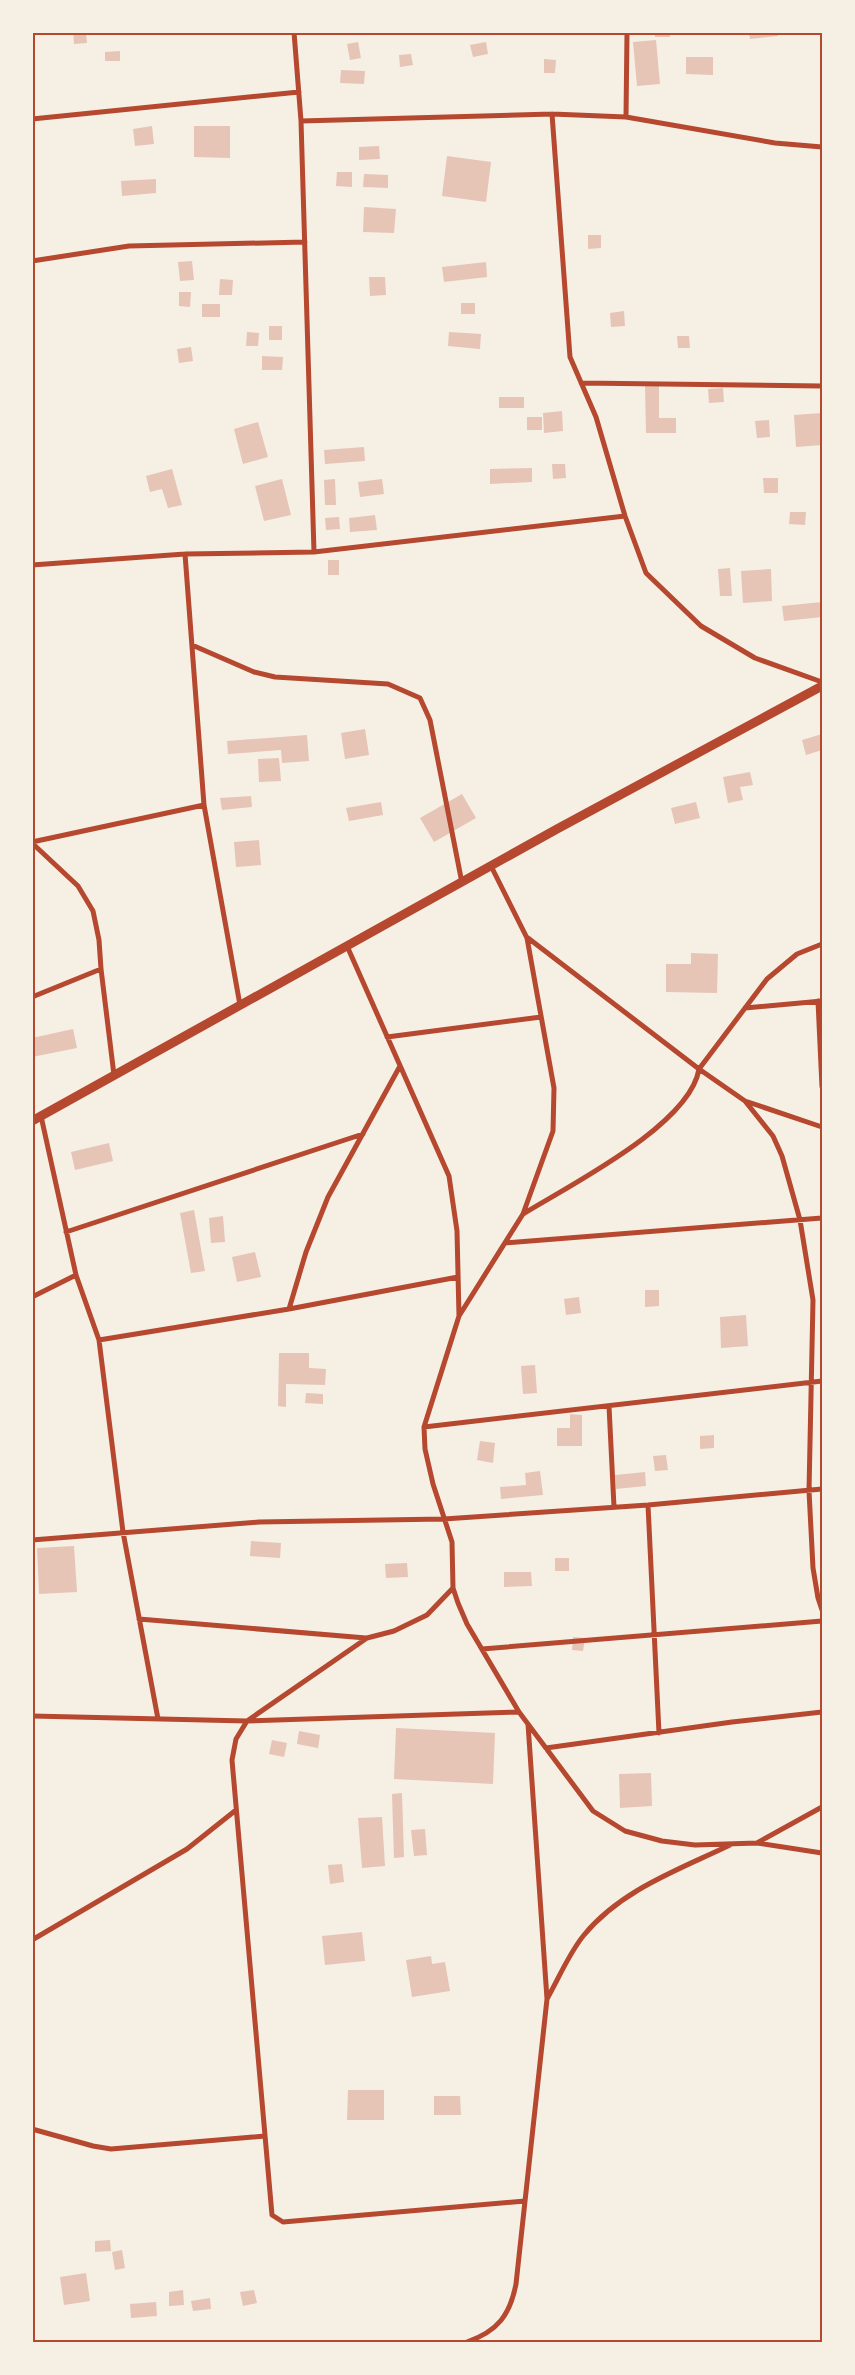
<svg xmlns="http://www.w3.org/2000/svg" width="855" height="2375" font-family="'Archivo Narrow',sans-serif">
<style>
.building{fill:#e6c5b7}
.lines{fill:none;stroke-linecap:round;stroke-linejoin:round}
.minor{stroke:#b5482f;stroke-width:5}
.tertiary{stroke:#b5482f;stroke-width:9}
.neatline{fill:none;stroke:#b5482f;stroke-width:2}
</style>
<rect width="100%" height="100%" fill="#f6efe4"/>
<path class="building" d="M 73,32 L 86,32 L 87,43 L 74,44 Z
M 655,32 L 670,32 L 670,37 L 655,37 Z
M 749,32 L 777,32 L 778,36 L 750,39 Z
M 656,40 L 660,84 L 637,86 L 633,42 Z
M 358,42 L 361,58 L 350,60 L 347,44 Z
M 486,42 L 488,54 L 473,57 L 470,45 Z
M 120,51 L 120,61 L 105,61 L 105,52 Z
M 411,54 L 413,65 L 400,67 L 399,55 Z
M 686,57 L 713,57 L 713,75 L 686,74 Z
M 544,59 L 556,60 L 555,73 L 544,73 Z
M 341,70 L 365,71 L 364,84 L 340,83 Z
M 152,126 L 154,144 L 135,146 L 133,129 Z
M 194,126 L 230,126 L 230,158 L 194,157 Z
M 379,146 L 380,159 L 359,160 L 359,147 Z
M 447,156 L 491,162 L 486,202 L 442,196 Z
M 337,172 L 352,172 L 352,187 L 336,186 Z
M 364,174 L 388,175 L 388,188 L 363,187 Z
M 156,179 L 156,193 L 122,196 L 121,181 Z
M 364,207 L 396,209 L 394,233 L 363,232 Z
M 588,235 L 601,235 L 601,248 L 588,249 Z
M 192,261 L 194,280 L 180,281 L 178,262 Z
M 486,262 L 487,277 L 444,282 L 442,267 Z
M 369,277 L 385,277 L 386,295 L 370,296 Z
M 220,279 L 233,280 L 232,295 L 219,295 Z
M 179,292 L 191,292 L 190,307 L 179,306 Z
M 461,303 L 475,303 L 475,314 L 461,314 Z
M 202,304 L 220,304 L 220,317 L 202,317 Z
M 624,311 L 625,326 L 611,327 L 610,313 Z
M 269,326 L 282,326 L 282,340 L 269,340 Z
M 247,332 L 259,333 L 258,346 L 246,346 Z
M 449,332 L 481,334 L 480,349 L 448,346 Z
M 677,336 L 689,336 L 690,348 L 678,348 Z
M 191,347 L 193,361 L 179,363 L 177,349 Z
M 262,356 L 283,357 L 282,370 L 262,370 Z
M 645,385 L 659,385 L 659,418 L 676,418 L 676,433 L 646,433 Z
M 723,388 L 724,402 L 709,403 L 708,389 Z
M 499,397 L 524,397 L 524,408 L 499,408 Z
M 562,411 L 563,431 L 544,433 L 543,413 Z
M 822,413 L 822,445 L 796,447 L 794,415 Z
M 527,417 L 542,417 L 542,430 L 527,430 Z
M 769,420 L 770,437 L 757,438 L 755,421 Z
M 258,422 L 268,457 L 243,464 L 234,429 Z
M 364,447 L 365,461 L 325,464 L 324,450 Z
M 552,464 L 565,464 L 566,478 L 553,479 Z
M 532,468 L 532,482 L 490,484 L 490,469 Z
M 172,469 L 182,505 L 168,508 L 162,489 L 150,492 L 146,476 Z
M 763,478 L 778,478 L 778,493 L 764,493 Z
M 282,479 L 291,515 L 264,521 L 255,486 Z
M 335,479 L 336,505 L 325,505 L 324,480 Z
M 382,479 L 384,494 L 360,497 L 358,482 Z
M 790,512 L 806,512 L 805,525 L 789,524 Z
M 375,515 L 377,530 L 350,532 L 349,518 Z
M 339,517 L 340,529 L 326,530 L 325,518 Z
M 328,560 L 339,560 L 339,575 L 328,575 Z
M 730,568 L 732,596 L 720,596 L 718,569 Z
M 771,569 L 772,601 L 743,603 L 741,571 Z
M 822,602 L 822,617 L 784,621 L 782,606 Z
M 365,729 L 369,755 L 345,759 L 341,733 Z
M 822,734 L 822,750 L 806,755 L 802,740 Z
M 307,735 L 309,761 L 282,763 L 281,750 L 228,754 L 227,741 Z
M 279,758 L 281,781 L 259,782 L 258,759 Z
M 750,772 L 753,785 L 740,787 L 743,800 L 728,803 L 723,777 Z
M 462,794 L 476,818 L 434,842 L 420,818 Z
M 251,796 L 252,807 L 222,810 L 220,798 Z
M 381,802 L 383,815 L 349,821 L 346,808 Z
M 696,802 L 700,818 L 675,824 L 671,808 Z
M 259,840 L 261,865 L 236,867 L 234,842 Z
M 691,953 L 718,954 L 717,993 L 666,992 L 666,964 L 691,964 Z
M 73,1029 L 77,1048 L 32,1057 L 32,1038 Z
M 109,1143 L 113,1161 L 75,1170 L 71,1152 Z
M 194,1210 L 205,1271 L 191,1273 L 180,1213 Z
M 223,1216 L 225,1242 L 211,1243 L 209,1218 Z
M 255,1252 L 261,1277 L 237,1282 L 232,1257 Z
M 645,1290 L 659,1290 L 659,1306 L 645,1307 Z
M 579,1297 L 581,1313 L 566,1315 L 564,1299 Z
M 746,1315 L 748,1346 L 721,1348 L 720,1317 Z
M 279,1353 L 309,1353 L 309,1368 L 326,1369 L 325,1385 L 286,1384 L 286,1407 L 278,1406 Z
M 535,1365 L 537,1393 L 523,1394 L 521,1366 Z
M 306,1393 L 323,1394 L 323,1404 L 305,1403 Z
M 570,1414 L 582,1415 L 582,1446 L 557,1446 L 557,1428 L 570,1428 Z
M 714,1435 L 714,1448 L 700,1449 L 700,1436 Z
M 480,1441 L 495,1443 L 493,1463 L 477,1460 Z
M 666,1455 L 668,1470 L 655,1471 L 653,1456 Z
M 540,1471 L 543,1495 L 501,1499 L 500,1487 L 526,1485 L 525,1473 Z
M 645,1472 L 646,1486 L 616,1489 L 615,1475 Z
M 251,1541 L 281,1543 L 280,1558 L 250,1556 Z
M 74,1546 L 77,1592 L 39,1594 L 37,1548 Z
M 555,1558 L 569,1558 L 569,1571 L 555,1571 Z
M 407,1563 L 408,1577 L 386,1578 L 385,1564 Z
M 504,1572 L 531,1572 L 532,1586 L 504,1587 Z
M 573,1637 L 585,1638 L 583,1651 L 572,1650 Z
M 396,1728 L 495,1733 L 493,1784 L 394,1779 Z
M 299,1731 L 320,1735 L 318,1748 L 297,1744 Z
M 272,1740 L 287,1743 L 284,1757 L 269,1754 Z
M 651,1773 L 652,1806 L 620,1808 L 619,1774 Z
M 402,1793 L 404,1857 L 394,1858 L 392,1794 Z
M 382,1817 L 385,1866 L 362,1868 L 358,1818 Z
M 425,1829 L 427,1855 L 414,1856 L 411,1830 Z
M 342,1864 L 344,1882 L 330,1884 L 328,1865 Z
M 362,1932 L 365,1961 L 325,1965 L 322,1936 Z
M 431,1956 L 432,1964 L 445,1962 L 450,1991 L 412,1997 L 406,1960 Z
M 348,2090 L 384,2090 L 384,2120 L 347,2120 Z
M 434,2096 L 460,2096 L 461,2115 L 434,2115 Z
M 110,2240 L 111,2251 L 95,2252 L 95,2241 Z
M 122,2250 L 125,2268 L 115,2270 L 112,2252 Z
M 86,2273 L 90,2301 L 64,2305 L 60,2277 Z
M 183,2290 L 184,2305 L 169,2306 L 169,2292 Z
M 254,2290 L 257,2303 L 243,2306 L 240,2292 Z
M 210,2298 L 211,2309 L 193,2311 L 191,2301 Z
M 156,2302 L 157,2316 L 131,2318 L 130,2304 Z"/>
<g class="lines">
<path class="minor" d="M 294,32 L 301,121 L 314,552
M 552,114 L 570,357 L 596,417 L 625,516 L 646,573 L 701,626 L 755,658 L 822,682
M 626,117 L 627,32
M 32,119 L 299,92
M 301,121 L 552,114 L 626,117 L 775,143 L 822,147
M 32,261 L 129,246 L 305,242
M 581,383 L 822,386
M 185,554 L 204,805 L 240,1005
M 32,565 L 185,554 L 314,552 L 625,516
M 192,645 L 254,672 L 275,677 L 388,684 L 420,698 L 430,720 L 462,883
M 32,842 L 204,805
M 32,843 L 78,886 L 93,911 L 99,940 L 101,969 L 114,1075
M 491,866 L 527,938 L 554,1088 L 553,1131 L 523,1214 L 459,1316 L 424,1427 L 425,1449 L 433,1484 L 452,1542 L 453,1588 L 458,1603 L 467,1624 L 519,1712 L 593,1811 L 625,1831 L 662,1841 L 695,1845 L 757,1843 L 822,1807
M 528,938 L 699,1069 L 745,1101 L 773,1136 L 782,1156 L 800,1220 L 813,1300 L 809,1491 L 813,1568 L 818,1598 L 822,1610
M 347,946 L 449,1176 L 457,1231 L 459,1316
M 32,997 L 101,969
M 818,1001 L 822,1087
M 745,1008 L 822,1001
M 387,1037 L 541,1017
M 745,1101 L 822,1127
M 41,1116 L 76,1275 L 99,1340 L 123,1532 L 158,1719
M 523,1214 C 570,1185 690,1125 699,1069 L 767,979 L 797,954 L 822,944
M 66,1232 L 363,1134
M 505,1243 L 822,1218
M 32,1297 L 76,1275
M 289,1309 L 306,1252 L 328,1197 L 400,1066
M 99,1340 L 289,1309 L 458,1277
M 609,1406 L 614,1507
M 424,1427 L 822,1381
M 648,1505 L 659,1733
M 32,1540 L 259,1522 L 444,1519 L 648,1505 L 822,1489
M 453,1588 L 427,1615 L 394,1631 L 367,1638 L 247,1721 L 236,1739 L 232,1760 L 272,2215 L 283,2222 L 525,2201
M 139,1619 L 366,1638
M 482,1649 L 822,1621
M 32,1716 L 247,1721 L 519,1712
M 546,1748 L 732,1722 L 822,1712
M 757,1843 L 822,1853
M 32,1940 L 187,1849 L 236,1810
M 547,1999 C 559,1978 569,1953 584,1935 C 621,1890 678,1870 730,1845
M 32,2129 L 93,2146 L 111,2149 L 265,2136
M 467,2342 C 498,2331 510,2315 516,2284 L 547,1999 L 528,1724"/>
<path class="tertiary" d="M 32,1121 L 557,829 L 822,686"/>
</g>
<rect width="855" height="2375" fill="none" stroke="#f6efe4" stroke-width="68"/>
<rect x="34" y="34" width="787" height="2307" class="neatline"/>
</svg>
